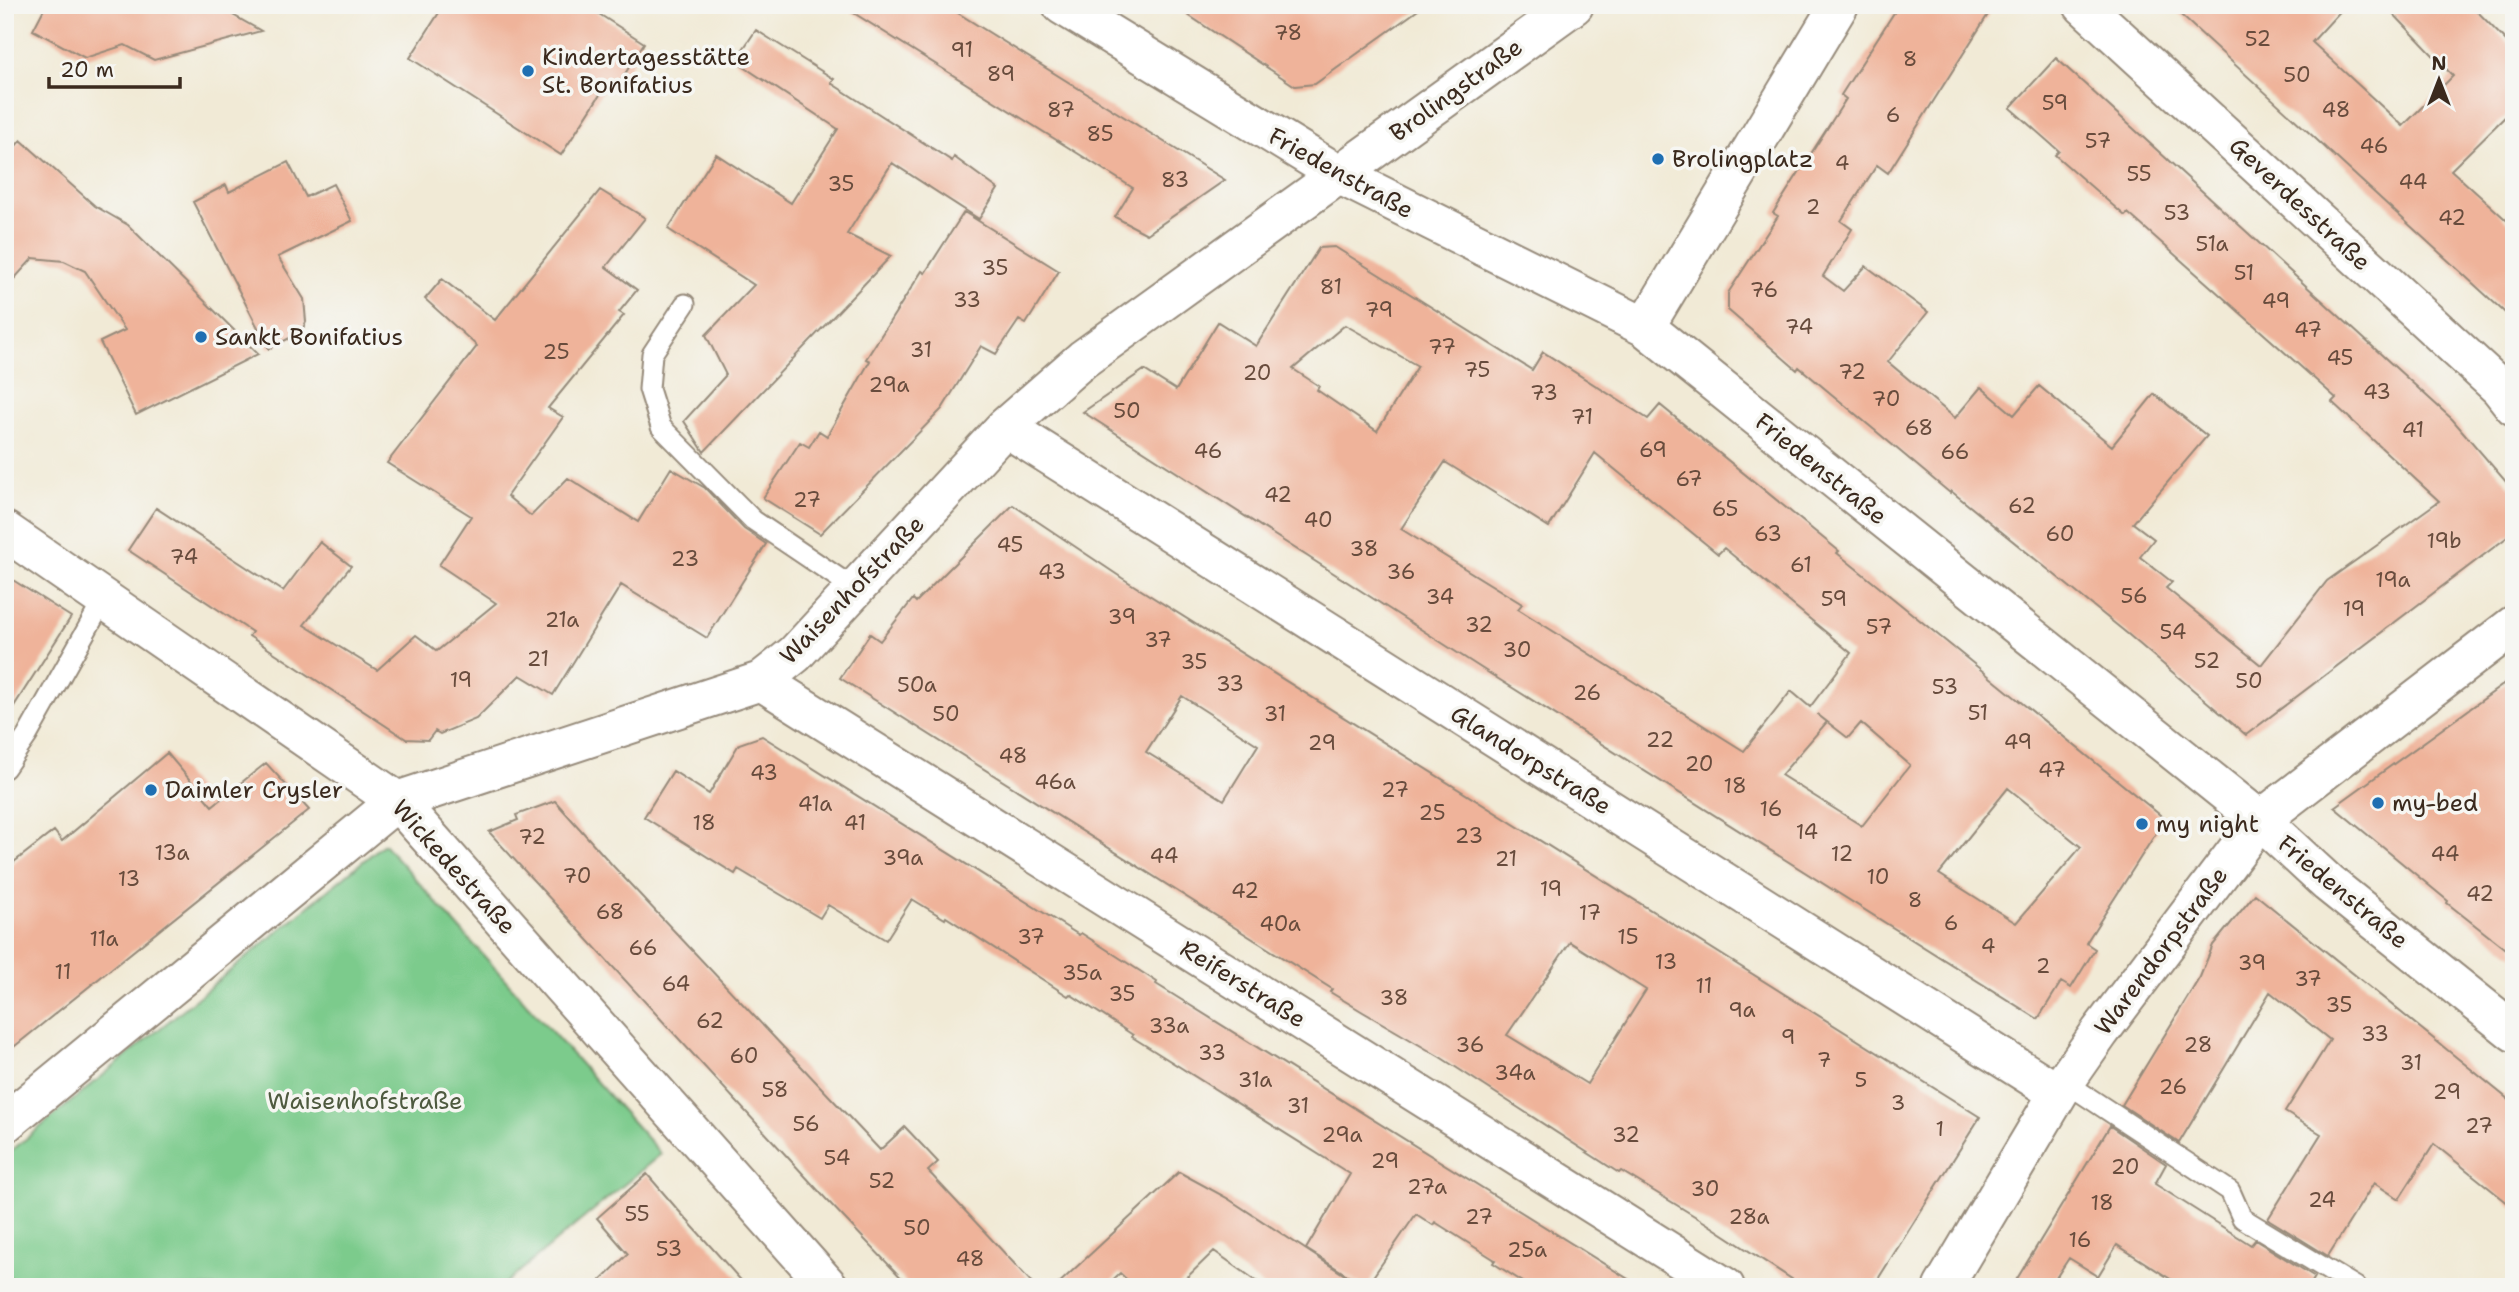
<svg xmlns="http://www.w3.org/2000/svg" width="2519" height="1292" font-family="'Shantell Sans',sans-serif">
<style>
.green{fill:#7bcb8c;stroke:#5b7a55;stroke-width:2}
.building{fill:#efb39a;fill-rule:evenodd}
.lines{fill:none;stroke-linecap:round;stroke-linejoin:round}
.service-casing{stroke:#968a7a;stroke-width:23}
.minor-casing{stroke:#968a7a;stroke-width:42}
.service{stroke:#fff;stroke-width:19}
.minor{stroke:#fff;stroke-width:38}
.poi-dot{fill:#1f6fb2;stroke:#f6f6f2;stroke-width:2.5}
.labels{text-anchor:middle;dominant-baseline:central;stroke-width:7;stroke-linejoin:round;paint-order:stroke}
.number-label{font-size:21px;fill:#684c3d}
.poi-label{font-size:24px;fill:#3b2a1e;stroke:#f6f6f2;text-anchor:start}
.street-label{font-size:24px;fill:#3b2a1e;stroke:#f6f6f2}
.park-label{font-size:24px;fill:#4e5a3f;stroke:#f6f6f2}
</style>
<rect width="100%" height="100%" fill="#f6f6f2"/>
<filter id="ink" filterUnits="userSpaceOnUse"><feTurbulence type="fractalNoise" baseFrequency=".0143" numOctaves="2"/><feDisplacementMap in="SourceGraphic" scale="14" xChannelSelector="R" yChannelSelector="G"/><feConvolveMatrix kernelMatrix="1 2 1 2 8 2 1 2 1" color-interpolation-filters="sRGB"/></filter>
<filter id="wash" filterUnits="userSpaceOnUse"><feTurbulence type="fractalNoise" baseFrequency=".00686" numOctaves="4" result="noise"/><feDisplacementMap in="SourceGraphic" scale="28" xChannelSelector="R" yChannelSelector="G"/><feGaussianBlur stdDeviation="1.57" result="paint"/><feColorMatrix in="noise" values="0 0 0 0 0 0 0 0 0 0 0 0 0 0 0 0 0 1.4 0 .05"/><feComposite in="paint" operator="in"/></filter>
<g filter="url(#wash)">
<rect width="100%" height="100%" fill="#f1ead6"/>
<path class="green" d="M 384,844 L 661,1154 L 501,1287 L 18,1287 L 5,1271 L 5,1156 Z"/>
<g id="blocks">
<path class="building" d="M 46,5 L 215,5 L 261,31 L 154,60 L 125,45 L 85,58 L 33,30 Z
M 444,5 L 585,5 L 644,43 L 615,90 L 607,84 L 561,155 L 410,58 Z
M 841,5 L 945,5 L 1225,180 L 1147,234 L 1115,217 L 1133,188 Z
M 1173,5 L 1425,5 L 1315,84 L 1295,86 Z
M 1899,5 L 1994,5 L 1888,173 L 1877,165 L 1841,221 L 1852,229 L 1823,276 L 1843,291 L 1866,266 L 1928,312 L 1888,362 L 1955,418 L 1981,387 L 2014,415 L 2039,386 L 2112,446 L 2154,394 L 2207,436 L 2133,523 L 2154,539 L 2140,557 L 2172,582 L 2166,588 L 2261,665 L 2327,581 L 2439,501 L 2332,402 L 2336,398 L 2128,213 L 2125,216 L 2055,155 L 2059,151 L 2010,108 L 2056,58 L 2452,419 L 2514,491 L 2514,532 L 2246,735 L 2129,635 L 1951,491 L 1950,493 L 1799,367 L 1797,370 L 1728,310 L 1728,293 L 1778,216 L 1773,213 L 1846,99 L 1841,95 Z
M 2170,5 L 2346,5 L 2312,42 L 2403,126 L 2453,76 L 2385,5 L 2471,5 L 2514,49 L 2514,108 L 2451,170 L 2514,227 L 2514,321 Z
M 756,30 L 834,79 L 831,83 L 952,161 L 954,157 L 998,189 L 979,219 L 892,163 L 847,234 L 891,256 L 704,452 L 684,421 L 726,375 L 706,335 L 754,285 L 668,229 L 716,154 L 791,203 L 838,129 L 735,61 Z
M 21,140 L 95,206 L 128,225 L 258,354 L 136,415 L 100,342 L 125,330 L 85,271 L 64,261 L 33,258 L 5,289 L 5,158 Z
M 288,162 L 306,197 L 333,184 L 352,221 L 278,257 L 304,299 L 306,322 L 301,332 L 269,349 L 193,202 L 226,185 L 229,192 Z
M 600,190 L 645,218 L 606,267 L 637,290 L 619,312 L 624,315 L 548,408 L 563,417 L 507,496 L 531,516 L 568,478 L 638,522 L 671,468 L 705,488 L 744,529 L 766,544 L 707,638 L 621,585 L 553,695 L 520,675 L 476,719 L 440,734 L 435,731 L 428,740 L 406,739 L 249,636 L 252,632 L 128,550 L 156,508 L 283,591 L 320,542 L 351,566 L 304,625 L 377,670 L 416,635 L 437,651 L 496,603 L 439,565 L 471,516 L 387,463 L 477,346 L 425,299 L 442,279 L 495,320 Z
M 964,212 L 1059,271 L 1026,324 L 1019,320 L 996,354 L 981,346 L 942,409 L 820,534 L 763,498 L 800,442 L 809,447 L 819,431 L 827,436 L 870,361 L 866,359 L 922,271 L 925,273 Z
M 1335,247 L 1532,370 L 1543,352 L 1648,419 L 1660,405 L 1839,551 L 1837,553 L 2165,819 L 2086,943 L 2095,949 L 2071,988 L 2061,982 L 2038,1019 L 1481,668 L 1083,412 L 1144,370 L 1176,390 L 1218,322 L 1256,346 L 1319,248 ZM 1345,325 L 1418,366 L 1377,431 L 1317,390 L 1319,386 L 1293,369 ZM 1595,453 L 1718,554 L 1724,548 L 1851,653 L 1810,707 L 1791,691 L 1744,751 L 1518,609 L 1522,604 L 1401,529 L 1445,462 L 1549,527 ZM 1817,714 L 1848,738 L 1861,723 L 1910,765 L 1862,826 L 1781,775 L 1827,722 ZM 2008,788 L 2081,847 L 2016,923 L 1939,874 Z
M 1013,505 L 1122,578 L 1980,1117 L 1873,1287 L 1804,1287 L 1706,1223 L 1621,1171 L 1619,1173 L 1440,1057 L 1363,1012 L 1330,992 L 1332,989 L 840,678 L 870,634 L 880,641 L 913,599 L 916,602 ZM 1182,696 L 1258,745 L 1224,800 L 1146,752 ZM 1570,942 L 1646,990 L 1587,1084 L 1507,1035 Z
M 5,575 L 71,617 L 5,720 Z
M 2514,677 L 2514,956 L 2447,903 L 2448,901 L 2334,807 Z
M 762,736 L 1079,935 L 1081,933 L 1157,982 L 1156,984 L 1641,1287 L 1531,1287 L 1493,1263 L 1495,1260 L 1435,1222 L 1433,1225 L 1416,1214 L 1366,1287 L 1306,1249 L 1350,1174 L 1132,1037 L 1133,1035 L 1070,994 L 1068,996 L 946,917 L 945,919 L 912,899 L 886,940 L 828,905 L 820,918 L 738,869 L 735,874 L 644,817 L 673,771 L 709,794 L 739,744 Z
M 167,753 L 212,806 L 266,763 L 309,810 L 5,1054 L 5,869 L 54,831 L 62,841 Z
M 555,801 L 614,867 L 880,1150 L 905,1127 L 938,1162 L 928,1171 L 1036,1287 L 910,1287 L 826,1199 L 489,832 L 518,820 L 516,815 Z
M 2255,894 L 2514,1104 L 2514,1208 L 2434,1144 L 2399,1199 L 2374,1183 L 2328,1256 L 2268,1219 L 2321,1134 L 2285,1112 L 2330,1040 L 2270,992 L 2179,1143 L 2122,1105 L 2200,977 L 2213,945 Z
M 2110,1126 L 2166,1164 L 2155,1184 L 2251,1245 L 2255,1240 L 2315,1277 L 2309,1287 L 2183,1287 L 2117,1245 L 2098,1276 L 2069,1258 L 2050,1287 L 2012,1287 Z
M 1179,1172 L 1227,1198 L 1363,1287 L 1265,1287 L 1214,1251 L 1177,1287 L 1135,1287 L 1120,1273 L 1105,1287 L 1055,1287 Z
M 647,1174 L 678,1210 L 747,1287 L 594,1287 L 628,1254 L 597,1218 Z"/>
</g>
</g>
<g filter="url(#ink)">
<use href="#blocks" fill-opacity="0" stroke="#968a7a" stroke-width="2"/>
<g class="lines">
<g class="service-casing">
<path id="service" d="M 685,304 L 652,354 L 649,389 L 661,427 L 753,520 L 855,589
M 5,768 L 27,736 L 104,599
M 2065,1082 L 2230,1191 L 2242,1218 L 2356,1287"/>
</g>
<g class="minor-casing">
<path id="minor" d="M 1062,5 L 1338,174 L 1645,327 L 2260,820 L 2328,883 L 2514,1032
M 2083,5 L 2500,388 L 2514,406
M 1645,327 L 1839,5
M 1005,427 L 2058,1093
M 5,531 L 397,801 L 829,1287
M 761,681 L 1725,1287
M 5,1123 L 397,801 L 761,681 L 795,654 L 1005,427 L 1083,359 L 1574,5
M 1943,1287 L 2065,1082 L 2100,1032 L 2260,820 L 2514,625"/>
</g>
<use href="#service" class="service"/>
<use href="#minor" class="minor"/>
</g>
</g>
<g class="poi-dot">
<circle cx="528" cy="71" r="7"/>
<circle cx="1658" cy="159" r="7"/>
<circle cx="201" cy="337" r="7"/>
<circle cx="151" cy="790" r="7"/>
<circle cx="2378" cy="803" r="7"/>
<circle cx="2142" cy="824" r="7"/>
</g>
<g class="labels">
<g class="number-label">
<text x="1288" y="33">78</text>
<text x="2258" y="39">52</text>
<text x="962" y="50">91</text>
<text x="1910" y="59">8</text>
<text x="1001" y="74">89</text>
<text x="2297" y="75">50</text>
<text x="2055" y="103">59</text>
<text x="1061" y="110">87</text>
<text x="2336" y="110">48</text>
<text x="1893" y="115">6</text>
<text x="1100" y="134">85</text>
<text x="2098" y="141">57</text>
<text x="2374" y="146">46</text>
<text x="1842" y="163">4</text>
<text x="2139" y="174">55</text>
<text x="1175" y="180">83</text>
<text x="2413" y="182">44</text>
<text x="841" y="184">35</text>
<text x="1813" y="207">2</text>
<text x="2177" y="213">53</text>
<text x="2452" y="218">42</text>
<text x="2212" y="244">51a</text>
<text x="995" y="268">35</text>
<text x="2244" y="273">51</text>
<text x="1331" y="287">81</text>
<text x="1764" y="290">76</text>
<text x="967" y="300">33</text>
<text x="2276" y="301">49</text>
<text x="1379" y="310">79</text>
<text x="1799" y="327">74</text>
<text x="2308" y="330">47</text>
<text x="1442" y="347">77</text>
<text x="921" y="350">31</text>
<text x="556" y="352">25</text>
<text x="2340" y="358">45</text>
<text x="1477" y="370">75</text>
<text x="1852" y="372">72</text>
<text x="1257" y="373">20</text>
<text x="889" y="385">29a</text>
<text x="2377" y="392">43</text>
<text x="1544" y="393">73</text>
<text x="1886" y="399">70</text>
<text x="1127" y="411">50</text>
<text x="1582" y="417">71</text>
<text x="1919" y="428">68</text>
<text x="2413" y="430">41</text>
<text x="1653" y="450">69</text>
<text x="1208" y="451">46</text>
<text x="1955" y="452">66</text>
<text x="1689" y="479">67</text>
<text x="1278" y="495">42</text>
<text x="807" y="500">27</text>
<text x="2022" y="506">62</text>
<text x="1725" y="509">65</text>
<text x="1318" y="520">40</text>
<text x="1768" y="534">63</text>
<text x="2060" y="534">60</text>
<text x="2444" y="541">19b</text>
<text x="1010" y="545">45</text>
<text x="1364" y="549">38</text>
<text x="184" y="557">74</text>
<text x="685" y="559">23</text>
<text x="1801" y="565">61</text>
<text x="1052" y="572">43</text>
<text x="1401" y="572">36</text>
<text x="2393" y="580">19a</text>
<text x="2134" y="596">56</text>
<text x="1440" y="597">34</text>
<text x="1834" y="599">59</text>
<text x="2354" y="609">19</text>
<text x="1122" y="617">39</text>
<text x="562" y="620">21a</text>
<text x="1479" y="625">32</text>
<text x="1879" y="627">57</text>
<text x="2173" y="632">54</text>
<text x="1158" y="640">37</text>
<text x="1517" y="650">30</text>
<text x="538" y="659">21</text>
<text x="2207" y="661">52</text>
<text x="1194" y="662">35</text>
<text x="461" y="680">19</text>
<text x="2249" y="681">50</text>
<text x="1230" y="684">33</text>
<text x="917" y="685">50a</text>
<text x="1945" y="687">53</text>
<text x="1587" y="693">26</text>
<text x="1978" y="713">51</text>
<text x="946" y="714">50</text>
<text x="1275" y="714">31</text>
<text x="1660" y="740">22</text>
<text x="2018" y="742">49</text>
<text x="1322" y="743">29</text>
<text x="1013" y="756">48</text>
<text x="1699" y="764">20</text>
<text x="2052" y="770">47</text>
<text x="764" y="773">43</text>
<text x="1055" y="782">46a</text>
<text x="1735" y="786">18</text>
<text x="1395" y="790">27</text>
<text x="815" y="804">41a</text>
<text x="1771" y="809">16</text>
<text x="1432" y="813">25</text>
<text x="704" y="823">18</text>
<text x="855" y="823">41</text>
<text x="1807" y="832">14</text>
<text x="1469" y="836">23</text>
<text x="532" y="837">72</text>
<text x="172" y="853">13a</text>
<text x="1842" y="854">12</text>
<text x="2445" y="854">44</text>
<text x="1164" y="856">44</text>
<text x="903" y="858">39a</text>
<text x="1506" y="859">21</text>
<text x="577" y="876">70</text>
<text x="1878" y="877">10</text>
<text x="129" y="879">13</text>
<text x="1551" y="889">19</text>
<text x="1245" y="891">42</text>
<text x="2480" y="894">42</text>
<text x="1915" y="900">8</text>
<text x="610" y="912">68</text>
<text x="1590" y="913">17</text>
<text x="1951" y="923">6</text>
<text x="1280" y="924">40a</text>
<text x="1031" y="937">37</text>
<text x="1628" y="937">15</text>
<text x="104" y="939">11a</text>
<text x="1988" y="946">4</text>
<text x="643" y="948">66</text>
<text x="1666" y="962">13</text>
<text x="2252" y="963">39</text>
<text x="2043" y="966">2</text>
<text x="63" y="972">11</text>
<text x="1082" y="973">35a</text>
<text x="2308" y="979">37</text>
<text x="676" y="984">64</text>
<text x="1704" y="986">11</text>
<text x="1122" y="994">35</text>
<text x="1394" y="998">38</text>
<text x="2339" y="1005">35</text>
<text x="1742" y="1010">9a</text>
<text x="710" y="1021">62</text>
<text x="1169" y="1026">33a</text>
<text x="2375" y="1034">33</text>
<text x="1788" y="1037">9</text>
<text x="1470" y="1045">36</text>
<text x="2198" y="1045">28</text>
<text x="1212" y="1053">33</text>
<text x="744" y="1056">60</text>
<text x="1824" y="1060">7</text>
<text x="2411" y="1063">31</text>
<text x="1515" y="1073">34a</text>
<text x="1255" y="1080">31a</text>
<text x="1861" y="1080">5</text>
<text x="2173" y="1087">26</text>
<text x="775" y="1090">58</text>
<text x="2447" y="1092">29</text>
<text x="1898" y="1103">3</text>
<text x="1298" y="1106">31</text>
<text x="806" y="1124">56</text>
<text x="2479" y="1126">27</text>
<text x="1940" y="1129">1</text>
<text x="1342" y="1135">29a</text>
<text x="1626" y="1135">32</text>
<text x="837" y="1158">54</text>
<text x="1385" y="1161">29</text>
<text x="2125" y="1167">20</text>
<text x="882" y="1181">52</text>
<text x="1427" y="1187">27a</text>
<text x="1705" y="1189">30</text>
<text x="2322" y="1200">24</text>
<text x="2102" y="1203">18</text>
<text x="637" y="1214">55</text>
<text x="1479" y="1217">27</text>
<text x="1749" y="1217">28a</text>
<text x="917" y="1228">50</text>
<text x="2080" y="1240">16</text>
<text x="669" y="1249">53</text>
<text x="1527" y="1250">25a</text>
<text x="970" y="1259">48</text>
</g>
<g class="poi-label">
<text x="542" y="57">Kindertagesstätte<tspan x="542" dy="28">St. Bonifatius</tspan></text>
<text x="1672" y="159">Brolingplatz</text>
<text x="215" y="337">Sankt Bonifatius</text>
<text x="165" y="790">Daimler Crysler</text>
<text x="2392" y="803">my-bed</text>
<text x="2156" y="824">my night</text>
</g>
<g class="street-label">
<text transform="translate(1456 90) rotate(-36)">Brolingstraße</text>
<text transform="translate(1341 173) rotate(29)">Friedenstraße</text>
<text transform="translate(2300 204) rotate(43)">Geverdesstraße</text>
<text transform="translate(1821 469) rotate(39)">Friedenstraße</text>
<text transform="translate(852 590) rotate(-46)">Waisenhofstraße</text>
<text transform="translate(1531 760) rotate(32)">Glandorpstraße</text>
<text transform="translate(454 867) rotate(48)">Wickedestraße</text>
<text transform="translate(2343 892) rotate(40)">Friedenstraße</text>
<text transform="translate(2161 951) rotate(-53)">Warendorpstraße</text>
<text transform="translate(1243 984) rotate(32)">Reiferstraße</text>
</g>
<g class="park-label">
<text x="365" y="1101">Waisenhofstraße</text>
</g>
</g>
<rect width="2519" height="1292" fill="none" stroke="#f6f6f2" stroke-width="28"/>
<g transform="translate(2439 80)" stroke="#f6f6f2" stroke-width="5" paint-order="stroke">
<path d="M0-5L12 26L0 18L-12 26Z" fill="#3b2a1e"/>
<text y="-10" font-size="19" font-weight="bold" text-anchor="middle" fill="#3b2a1e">N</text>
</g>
<path d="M49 77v10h131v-10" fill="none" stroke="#3b2a1e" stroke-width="3.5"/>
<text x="60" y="77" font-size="21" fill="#3b2a1e" stroke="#f6f6f2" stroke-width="5" paint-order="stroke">20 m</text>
</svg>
